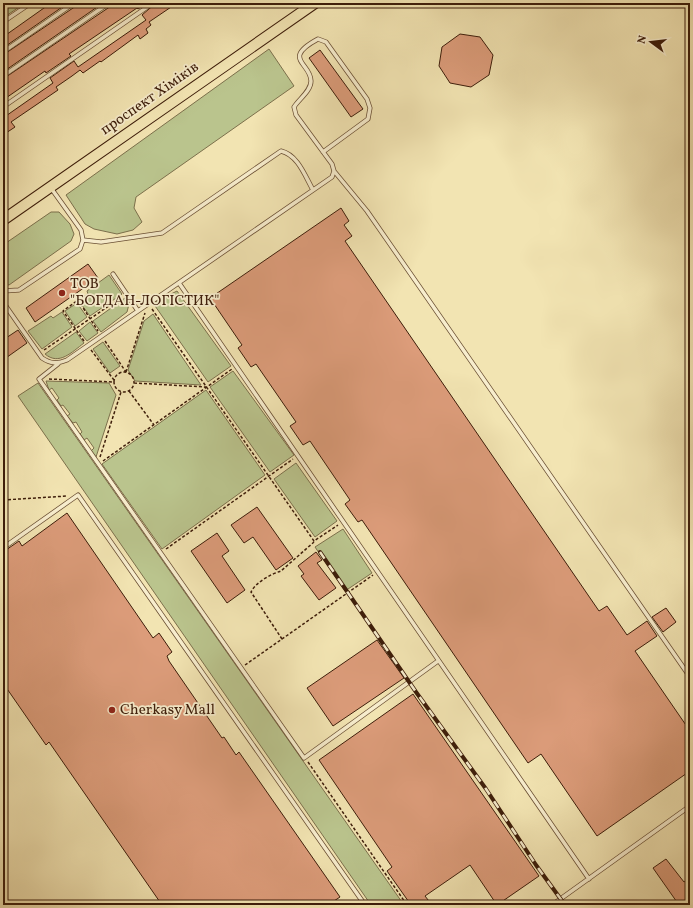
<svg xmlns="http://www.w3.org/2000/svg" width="693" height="908" font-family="Vollkorn,serif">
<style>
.green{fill:#bac48d;stroke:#7c704c}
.building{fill:#dc9c7a;stroke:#3d1d0a}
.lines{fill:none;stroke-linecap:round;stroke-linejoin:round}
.lane-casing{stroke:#6a4f34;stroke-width:5}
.primary-casing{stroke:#3d1d0a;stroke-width:12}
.path{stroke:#3d1d0a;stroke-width:1.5;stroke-dasharray:3 2;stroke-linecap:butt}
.lane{stroke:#f7edcd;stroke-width:3.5}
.primary{stroke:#f2e4b2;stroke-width:10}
.rail-casing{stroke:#3d1d0a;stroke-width:4}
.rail{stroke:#f7edcd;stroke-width:2.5;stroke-dasharray:8;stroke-linecap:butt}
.poi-dot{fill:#8f2418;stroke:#f7edcd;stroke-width:1.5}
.labels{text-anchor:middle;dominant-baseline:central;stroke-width:3.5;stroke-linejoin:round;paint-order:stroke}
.street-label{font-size:15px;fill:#3d1d0a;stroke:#f7edcd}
.poi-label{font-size:15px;fill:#3d1d0a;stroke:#f7edcd;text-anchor:start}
</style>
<rect width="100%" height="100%" fill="#f2e4b2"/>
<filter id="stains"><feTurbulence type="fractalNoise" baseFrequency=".005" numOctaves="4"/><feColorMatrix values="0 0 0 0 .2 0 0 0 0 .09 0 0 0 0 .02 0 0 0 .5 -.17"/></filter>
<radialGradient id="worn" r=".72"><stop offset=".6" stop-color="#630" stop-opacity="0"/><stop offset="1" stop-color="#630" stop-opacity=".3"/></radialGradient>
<path class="green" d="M 3,3 L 25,3 L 3,18 Z
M 269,49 L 294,86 L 136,197 L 134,208 L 142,222 L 133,230 L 117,234 L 94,229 L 85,224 L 66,195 Z
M 51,212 L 59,212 L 70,224 L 74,234 L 71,241 L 9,285 L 3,284 L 3,245 Z
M 109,275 L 122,294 L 90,316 L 78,300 L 88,294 L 87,291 Z
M 177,291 L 231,366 L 208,382 L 153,303 Z
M 125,298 L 129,304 L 127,312 L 101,332 L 93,321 Z
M 77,303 L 87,317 L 75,326 L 65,311 Z
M 62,312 L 72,327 L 42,349 L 28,331 L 51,316 L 53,318 Z
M 153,314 L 201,385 L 135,381 L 128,370 L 144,321 Z
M 90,322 L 98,333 L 87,341 L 79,331 Z
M 76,332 L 84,343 C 72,352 59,366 45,354 Z
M 103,342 L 120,366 L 110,373 L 93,349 Z
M 233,371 L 294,455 L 270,472 L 210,387 Z
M 46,381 L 109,383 L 116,395 L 96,457 L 91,451 L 94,448 L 87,438 L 84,440 L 80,434 L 82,432 L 76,422 L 73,423 L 67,416 L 70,414 L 63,405 L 61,406 L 57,400 L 59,398 L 52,388 L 49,390 Z
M 38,383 L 404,905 L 371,905 L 18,396 Z
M 206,390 L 265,475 L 162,549 L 102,464 Z
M 296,463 L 337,521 L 315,537 L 274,479 Z
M 343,529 L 372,573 L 345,591 L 315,547 Z"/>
<path class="building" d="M 51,3 L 68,3 L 3,48 L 3,37 Z
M 77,3 L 103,3 L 3,72 L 3,55 L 76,6 Z
M 112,3 L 147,3 L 138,9 L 137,8 L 69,54 L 71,56 L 46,73 L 45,71 L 3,100 L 3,79 L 111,6 Z
M 156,3 L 177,3 L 149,22 L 151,25 L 146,29 L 148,33 L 140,39 L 138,35 L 101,62 L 100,61 L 83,73 L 80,70 L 72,76 L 56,87 L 58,90 L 11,122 L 15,127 L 3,135 L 3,118 L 53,83 L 50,78 L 74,61 L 78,67 L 146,20 L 142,15 Z
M 460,34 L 480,37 L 493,55 L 489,75 L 471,87 L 450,83 L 439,66 L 442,47 Z
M 320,50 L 363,109 L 351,117 L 309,58 Z
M 341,208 L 349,221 L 344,225 L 352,236 L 345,241 L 599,611 L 607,606 L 627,635 L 647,621 L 657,636 L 635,651 L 690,731 L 690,771 L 597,836 L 541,754 L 528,763 L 362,520 L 358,522 L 345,504 L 350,500 L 310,441 L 303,445 L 290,426 L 296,422 L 256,364 L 251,367 L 238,348 L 242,345 L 210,298 Z
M 88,264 L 98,278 L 35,322 L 26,308 Z
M 18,330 L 27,343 L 3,360 L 3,340 Z
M 257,507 L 293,558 L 276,570 L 253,537 L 244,543 L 231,525 Z
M 67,513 L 153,638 L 159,633 L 172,652 L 167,656 L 169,661 L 222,738 L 224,737 L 236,755 L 239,752 L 340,897 L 334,901 L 337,905 L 162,905 L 49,742 L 46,745 L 3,683 L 3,552 L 19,541 L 22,546 Z
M 217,533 L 229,551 L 222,556 L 245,590 L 227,603 L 191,551 Z
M 316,552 L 322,560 L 317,563 L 336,588 L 319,600 L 301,576 L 304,574 L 298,566 Z
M 666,608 L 676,622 L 663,632 L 652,617 Z
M 377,640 L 404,678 L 333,726 L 307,688 Z
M 413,694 L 539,876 L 497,905 L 470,865 L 425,896 L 432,905 L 411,905 L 387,871 L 392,867 L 319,760 Z
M 666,859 L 684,882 L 690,878 L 690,905 L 679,905 L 653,868 Z"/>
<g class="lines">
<g class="lane-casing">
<path id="lane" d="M 3,22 L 31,3
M 3,52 L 74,3
M 3,76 L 109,3
M 3,107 L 153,3
M 334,171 L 367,211 L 690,677
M 83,240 L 101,242 L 162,233 L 281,151 C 298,155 305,176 313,190
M 113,274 L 138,311
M 179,283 L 589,879
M 3,291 L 19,290 L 80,249 L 83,240 L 81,230 L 51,188
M 3,302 L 42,358 C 51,364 57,364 67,360 L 332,177 L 334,171 L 332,164 L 296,115 L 294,107 C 299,99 311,91 311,81 C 311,63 281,59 318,39 L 326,42 L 367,99 L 370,108 L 368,119 L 323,152
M 58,364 L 39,379 L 304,758 L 438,661
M 3,548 L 78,495 L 365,905
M 552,905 L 690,806"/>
</g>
<g class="primary-casing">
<path id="primary" d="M 3,220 L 315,3"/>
</g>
<path class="path" d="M 152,309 L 314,541 L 338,525
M 84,341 L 63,311 L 78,300 L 98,331
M 105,341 L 126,372
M 44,350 L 122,297
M 91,350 L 114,380
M114 382a10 10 0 1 1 20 0a10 10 0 1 1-20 0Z
M 126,372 L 145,313
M 49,379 L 114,382
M 134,383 L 206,387
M 129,391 L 154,425
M 100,457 L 121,392
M 103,461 L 232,369
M 3,500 L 67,496
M 166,549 L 293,459
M 282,639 L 251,592 C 256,582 271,574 281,571 L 314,542
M 245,665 L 373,575
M 308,762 L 407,905"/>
<use href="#lane" class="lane"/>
<use href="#primary" class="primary"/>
<g class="rail-casing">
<path id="rail" d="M 320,552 L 416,692 L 486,789 L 536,865 L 565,905"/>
</g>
<use href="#rail" class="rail"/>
</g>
<g class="poi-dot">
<circle cx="62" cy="293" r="4"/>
<circle cx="112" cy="710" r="4"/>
</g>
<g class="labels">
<g class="street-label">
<text transform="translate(150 99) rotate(-35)">проспект Хіміків</text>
</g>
<g class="poi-label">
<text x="70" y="284">ТОВ<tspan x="70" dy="17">"БОГДАН-ЛОГІСТИК"</tspan></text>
<text x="120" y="710">Cherkasy Mall</text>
</g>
</g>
<rect width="693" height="908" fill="none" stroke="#f2e4b2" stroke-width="16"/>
<rect x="4" y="4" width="685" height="900" fill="none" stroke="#3d1d0a" stroke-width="2"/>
<rect x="8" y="8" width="677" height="892" fill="none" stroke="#3d1d0a"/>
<g transform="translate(651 42) rotate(285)" stroke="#f7edcd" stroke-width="3" paint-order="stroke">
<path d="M0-3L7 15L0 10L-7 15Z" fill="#3d1d0a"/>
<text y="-6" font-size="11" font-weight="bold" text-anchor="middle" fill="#3d1d0a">N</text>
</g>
<rect width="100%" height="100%" filter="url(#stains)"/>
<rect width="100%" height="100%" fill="url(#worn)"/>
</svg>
